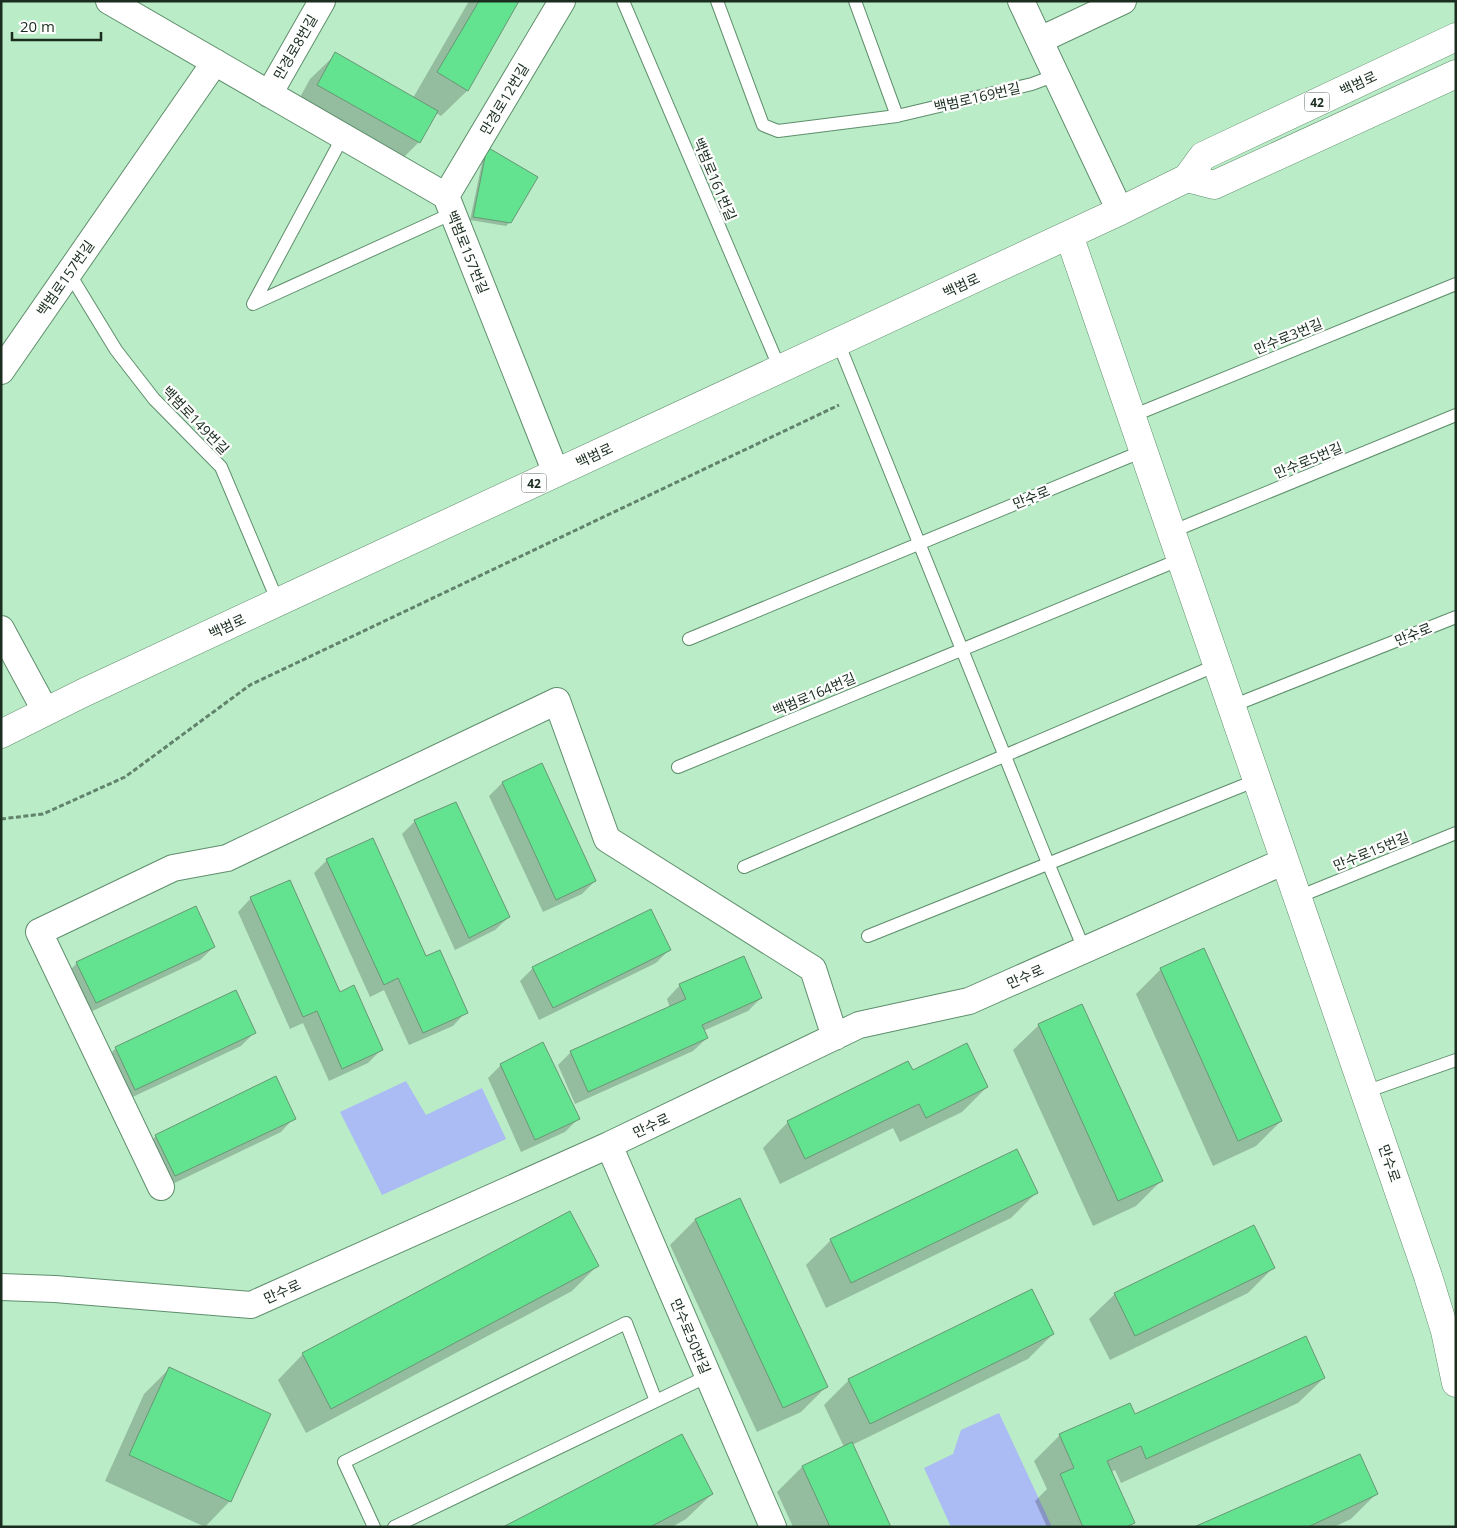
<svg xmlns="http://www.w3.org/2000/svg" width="1457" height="1528" font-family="'Open Sans','Noto Sans KR',sans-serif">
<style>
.green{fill:#abbbf4}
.shadow{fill:#0003}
.building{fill:#63e290;stroke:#689775}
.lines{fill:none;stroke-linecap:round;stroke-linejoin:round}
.lane-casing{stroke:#5f8e6c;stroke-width:14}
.street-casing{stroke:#5f8e6c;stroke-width:28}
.secondary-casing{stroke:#5f8e6c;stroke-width:29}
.primary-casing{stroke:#5f8e6c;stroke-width:29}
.path{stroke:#62836b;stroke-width:3;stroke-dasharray:5 2.5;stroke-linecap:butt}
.lane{stroke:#fff;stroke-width:12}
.street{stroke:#fff;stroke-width:26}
.secondary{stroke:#fff;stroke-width:28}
.primary{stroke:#fff;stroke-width:28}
.labels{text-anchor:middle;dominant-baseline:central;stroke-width:4.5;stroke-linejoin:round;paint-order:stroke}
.shield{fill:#fefefe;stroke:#5e6c62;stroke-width:1}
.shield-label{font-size:12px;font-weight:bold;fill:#1a2d1f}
.street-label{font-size:14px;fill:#1a2d1f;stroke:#fefefe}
</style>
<rect width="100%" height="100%" fill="#baecc7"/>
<path class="green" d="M 406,1081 L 426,1115 L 482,1088 L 506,1139 L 382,1195 L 340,1112 Z
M 999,1413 L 1052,1527 L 951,1527 L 924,1468 L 953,1454 L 961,1430 Z"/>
<path class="shadow" d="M 469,1 L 518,1 L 467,91 L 441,116 L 436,113 L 419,142 L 394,167 L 293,110 L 310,79 L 336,54 L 413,98 Z
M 487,149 L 510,222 L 506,226 L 470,220 L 484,153 Z
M 542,765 L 595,881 L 582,894 L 543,912 L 489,796 L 502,783 Z
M 415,821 L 509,917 L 495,930 L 455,950 L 402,834 Z
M 327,860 L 425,958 L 466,1012 L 453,1026 L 409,1045 L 384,990 L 370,997 L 314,873 Z
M 251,898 L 339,994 L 381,1050 L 368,1063 L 329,1081 L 303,1023 L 290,1029 L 238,912 Z
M 214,947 L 200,960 L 82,1016 L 64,976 L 77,963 Z
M 669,950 L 656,963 L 539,1020 L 520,981 L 533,968 Z
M 1161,969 L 1281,1121 L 1256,1146 L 1213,1166 L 1136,994 Z
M 680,985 L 761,998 L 748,1011 L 703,1031 L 707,1038 L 693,1051 L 575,1104 L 558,1065 L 571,1052 L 670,1008 L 667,999 Z
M 1039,1025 L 1161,1181 L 1136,1206 L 1093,1226 L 1013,1050 Z
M 254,1033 L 241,1046 L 122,1102 L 103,1061 L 116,1048 Z
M 501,1065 L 578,1119 L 565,1132 L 521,1152 L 488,1078 Z
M 912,1072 L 987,1087 L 962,1112 L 900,1142 L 893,1128 L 780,1184 L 763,1148 L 788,1122 Z
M 294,1118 L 281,1132 L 162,1189 L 143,1149 L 156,1136 Z
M 1036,1193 L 1011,1218 L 826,1308 L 806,1265 L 831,1240 Z
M 739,1200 L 827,1386 L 801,1412 L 757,1432 L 670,1245 L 695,1220 Z
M 569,1213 L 597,1266 L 572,1291 L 306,1433 L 278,1380 L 303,1354 Z
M 1273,1268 L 1248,1293 L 1110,1360 L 1089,1319 L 1115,1294 Z
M 1053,1334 L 1028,1359 L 852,1445 L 890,1527 L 793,1527 L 777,1492 L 802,1467 L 844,1447 L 824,1405 L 849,1380 Z
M 169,1369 L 230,1501 L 205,1527 L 105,1481 L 144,1394 Z
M 1324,1378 L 1298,1403 L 1121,1483 L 1115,1470 L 1111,1472 L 1133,1523 L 1129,1527 L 1047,1527 L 1035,1501 L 1047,1489 L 1034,1461 L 1060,1435 L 1129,1405 L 1134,1415 Z
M 712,1494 L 686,1519 L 672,1527 L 505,1527 Z
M 1376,1494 L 1351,1519 L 1334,1527 L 1198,1527 Z"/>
<path class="building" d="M 479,1 L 519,1 L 468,91 L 437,72 Z
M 335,52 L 438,111 L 420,143 L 317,85 Z
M 487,147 L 538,177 L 511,223 L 473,217 Z
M 542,763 L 596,881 L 556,900 L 502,782 Z
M 456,802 L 510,917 L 469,938 L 414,820 Z
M 373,838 L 426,956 L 440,950 L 468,1013 L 423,1033 L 398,978 L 384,985 L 326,859 Z
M 290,880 L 340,992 L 354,985 L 383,1050 L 342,1069 L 317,1011 L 303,1017 L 250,897 Z
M 196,906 L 215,947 L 96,1003 L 76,962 Z
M 651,909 L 671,950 L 553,1008 L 532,967 Z
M 1204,948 L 1282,1121 L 1238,1141 L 1160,968 Z
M 744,956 L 762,998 L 702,1025 L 708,1038 L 588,1092 L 570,1051 L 686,999 L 679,984 Z
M 236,990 L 256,1033 L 135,1090 L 115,1047 Z
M 1082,1004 L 1163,1181 L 1118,1201 L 1038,1024 Z
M 543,1042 L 580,1119 L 535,1140 L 500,1064 Z
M 967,1043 L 988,1087 L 926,1118 L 919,1104 L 805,1159 L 787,1121 L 908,1061 L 913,1070 Z
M 276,1076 L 296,1119 L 175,1176 L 155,1135 Z
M 1017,1149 L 1038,1193 L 851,1283 L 830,1239 Z
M 740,1198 L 828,1387 L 783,1408 L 695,1219 Z
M 570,1211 L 599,1266 L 331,1409 L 302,1353 Z
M 1254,1225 L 1275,1268 L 1135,1336 L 1114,1293 Z
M 1032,1289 L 1054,1334 L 870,1424 L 848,1379 Z
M 1306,1336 L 1325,1378 L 1146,1459 L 1141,1446 L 1107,1461 L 1135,1523 L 1126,1527 L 1083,1527 L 1060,1474 L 1074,1468 L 1059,1434 L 1130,1403 L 1135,1414 Z
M 169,1367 L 271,1414 L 231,1502 L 129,1455 Z
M 682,1434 L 713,1494 L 650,1527 L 503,1527 Z
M 852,1442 L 891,1527 L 830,1527 L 802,1466 Z
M 1360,1454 L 1378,1494 L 1308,1527 L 1194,1527 Z"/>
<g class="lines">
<g class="lane-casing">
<path id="lane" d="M 623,1 L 780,369
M 717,1 L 763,125 L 778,131 L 897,116 L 1032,84 L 1056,75
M 855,1 L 897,116
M 337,133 L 340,142 L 253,304 L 453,213
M 69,273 L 116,350 L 154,399 L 221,467 L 278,602
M 838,342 L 1048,863 L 1084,949
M 1132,416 L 1456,284
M 1171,532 L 1456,415
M 689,639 L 1143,451
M 1232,706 L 1456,617
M 678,767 L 1181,559
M 744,867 L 1217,665
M 1298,897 L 1456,833
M 868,936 L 1257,780
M 1365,1092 L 1456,1060
M 374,1527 L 344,1462 L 626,1323 L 656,1401
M 394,1527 L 708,1376"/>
</g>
<g class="street-casing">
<path id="street" d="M 109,1 L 446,196 L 556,473
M 1021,1 L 1120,211
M 1040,40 L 1123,1
M 269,94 L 322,1
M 446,196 L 562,1
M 1,371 L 215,62
M 1,629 L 46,712
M 609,1145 L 773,1527
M 161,1187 L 39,932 L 173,868 L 227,858 L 557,701 L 607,839 L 813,969 L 835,1037
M 1,1287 L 55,1289 L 251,1305 L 609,1145 L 859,1025 L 969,1001 L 1285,861"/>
</g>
<g class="secondary-casing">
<path id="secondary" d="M 1069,235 L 1428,1276 L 1445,1331 L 1456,1383"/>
</g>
<g class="primary-casing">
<path id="primary" d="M 1187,178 L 1214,185 L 1456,74
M 1,734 L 83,693 L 278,602 L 1120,211 L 1187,178 L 1203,156 L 1456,37"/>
</g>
<path class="path" d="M 1,819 L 43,814 L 125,777 L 250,685 L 839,405"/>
<use href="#lane" class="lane"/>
<use href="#street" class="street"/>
<use href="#secondary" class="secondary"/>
<use href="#primary" class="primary"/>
</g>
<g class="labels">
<g class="shield">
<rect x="1304.5" y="92.5" width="25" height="19" rx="4"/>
<rect x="521.5" y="473.5" width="25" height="19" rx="4"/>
</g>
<g class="shield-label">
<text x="1317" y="102">42</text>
<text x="534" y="483">42</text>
</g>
<g class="street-label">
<text transform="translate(295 47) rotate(-60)">만경로8번길</text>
<text transform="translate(1358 83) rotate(-25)">백범로</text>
<text transform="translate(977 97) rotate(-13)">백범로169번길</text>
<text transform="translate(504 99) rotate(-59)">만경로12번길</text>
<text transform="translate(715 179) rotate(67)">백범로161번길</text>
<text transform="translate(468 252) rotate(68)">백범로157번길</text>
<text transform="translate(65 278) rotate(-55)">백범로157번길</text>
<text transform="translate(961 285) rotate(-25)">백범로</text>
<text transform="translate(1288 336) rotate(-22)">만수로3번길</text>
<text transform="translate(196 420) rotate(46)">백범로149번길</text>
<text transform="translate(594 455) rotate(-25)">백범로</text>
<text transform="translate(1308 460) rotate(-22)">만수로5번길</text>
<text transform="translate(1031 497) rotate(-22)">만수로</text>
<text transform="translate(227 626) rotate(-25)">백범로</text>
<text transform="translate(1413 634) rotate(-22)">만수로</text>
<text transform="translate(814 694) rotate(-23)">백범로164번길</text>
<text transform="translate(1371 851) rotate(-22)">만수로15번길</text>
<text transform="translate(1025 976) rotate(-24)">만수로</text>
<text transform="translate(651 1125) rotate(-25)">만수로</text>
<text transform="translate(1390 1163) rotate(71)">만수로</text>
<text transform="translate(282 1291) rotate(-24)">만수로</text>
<text transform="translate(691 1336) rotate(67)">만수로50번길</text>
</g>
</g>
<rect width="1457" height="1528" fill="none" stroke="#1a2d1f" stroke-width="5"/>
<path d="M12 32v8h89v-8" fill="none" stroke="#1a2d1f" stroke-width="2.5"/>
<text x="20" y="32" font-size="15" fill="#1a2d1f" stroke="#fefefe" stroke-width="4" paint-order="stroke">20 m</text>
</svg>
